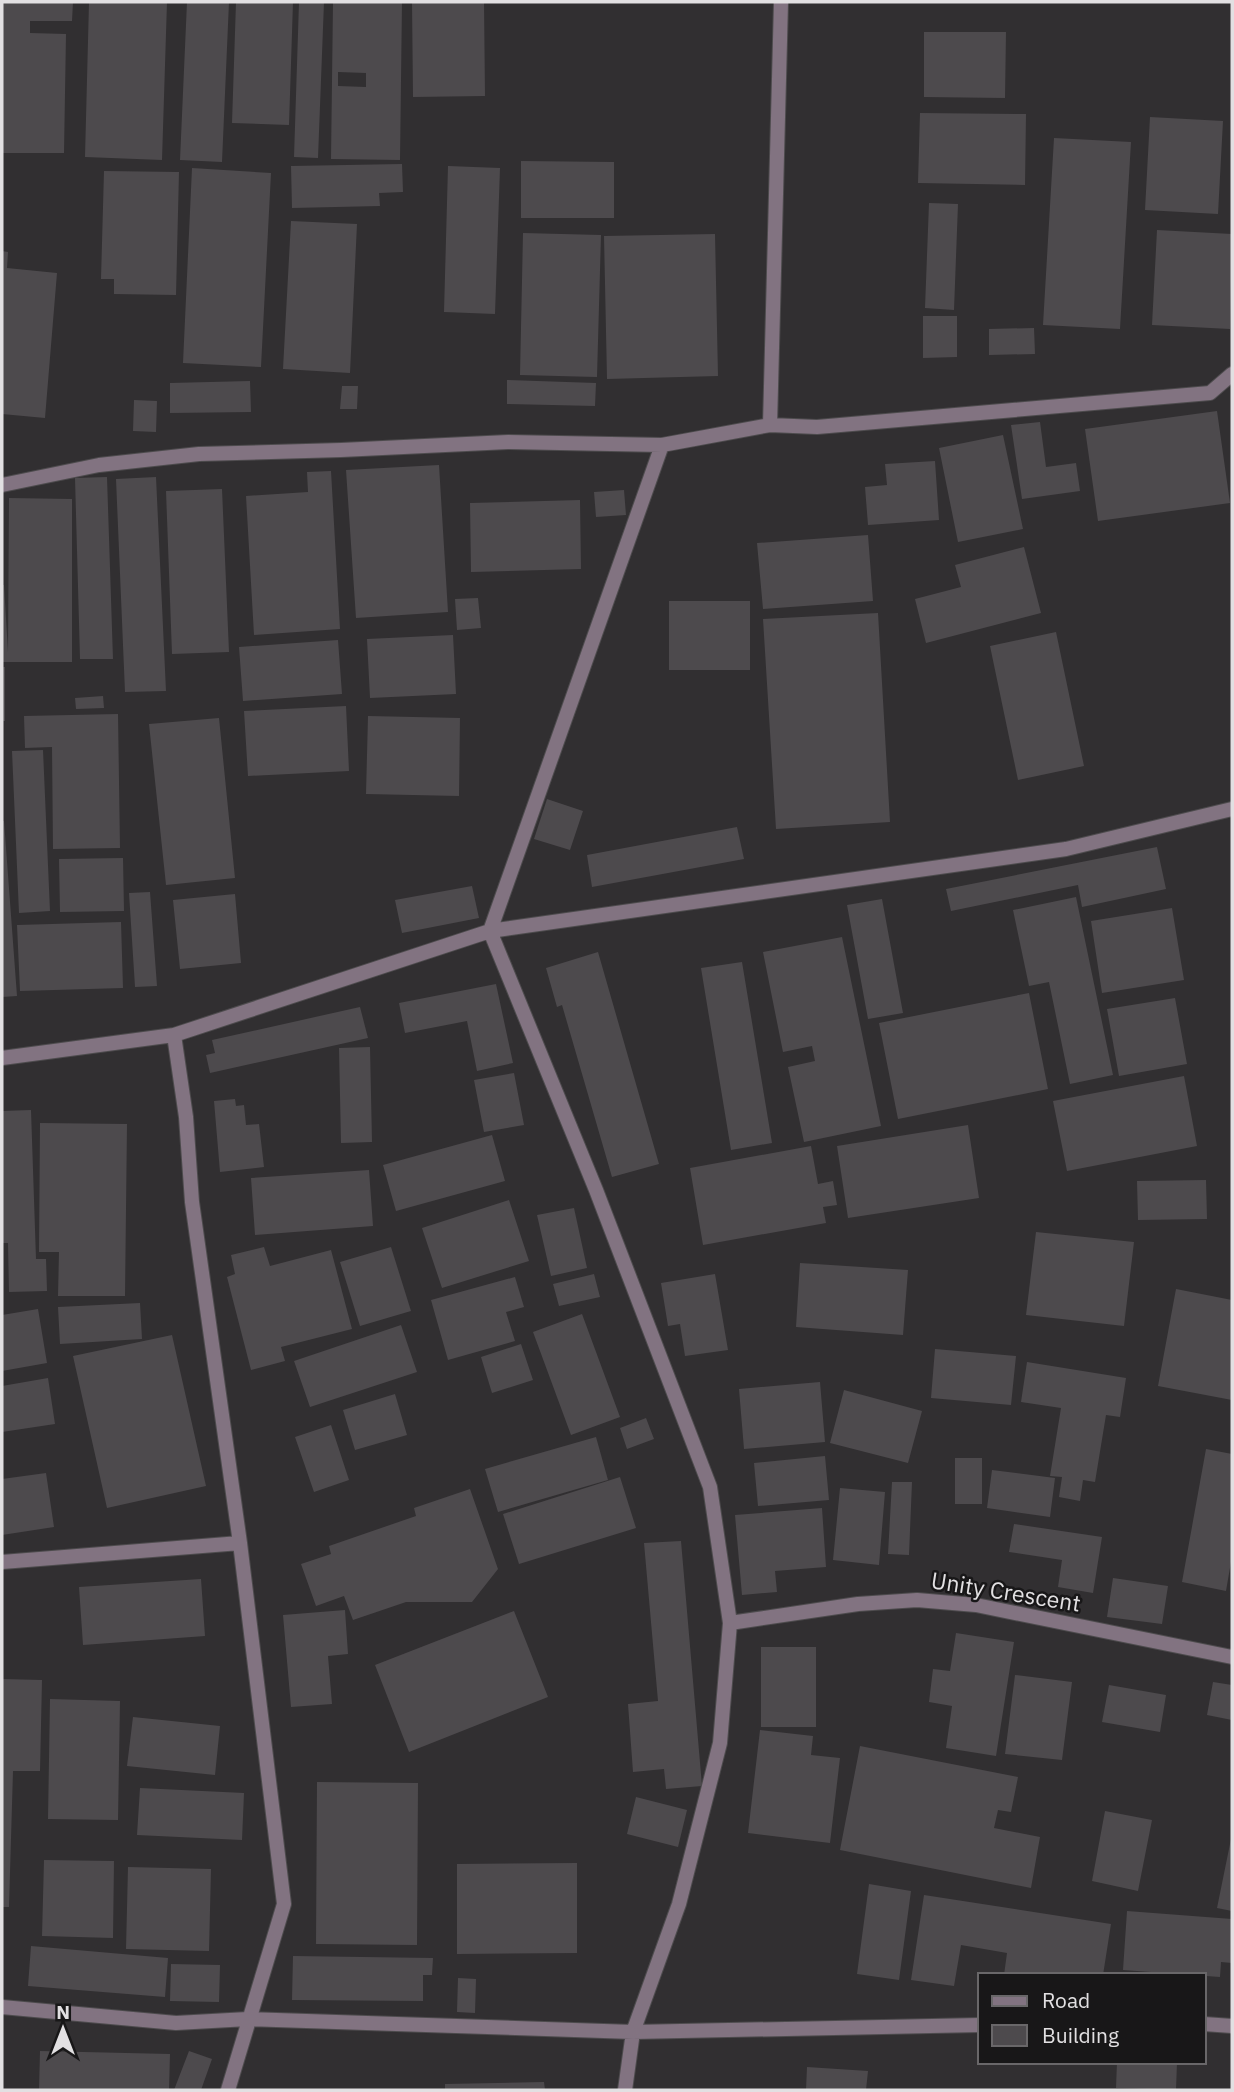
<svg xmlns="http://www.w3.org/2000/svg" width="1234" height="2092" font-family="'IBM Plex Sans',sans-serif">
<style>
.building{fill:#4d4a4d;fill-rule:evenodd}
.lines{fill:none;stroke-linecap:round;stroke-linejoin:round}
.minor-casing{stroke:#4d4b4d;stroke-width:16}
.minor{stroke:#827381;stroke-width:14}
.labels{text-anchor:middle;dominant-baseline:central;stroke-width:5;stroke-linejoin:round;paint-order:stroke}
.street-label{font-size:23px;fill:#e2e0e2;stroke:#181718}
</style>
<rect width="100%" height="100%" fill="#312f31"/>
<path class="building" d="M 2,2 L 73,2 L 72,21 L 30,21 L 30,33 L 66,34 L 64,153 L 2,153 Z
M 89,2 L 167,2 L 162,160 L 85,157 Z
M 187,2 L 229,2 L 222,162 L 180,160 Z
M 236,2 L 293,2 L 289,125 L 232,123 Z
M 299,2 L 324,2 L 318,158 L 294,157 Z
M 333,2 L 402,2 L 400,160 L 331,159 ZM 338,72 L 366,73 L 366,87 L 338,86 Z
M 412,2 L 484,2 L 485,96 L 413,97 Z
M 924,32 L 1006,32 L 1005,98 L 924,97 Z
M 920,113 L 1026,114 L 1025,185 L 918,183 Z
M 1150,117 L 1223,121 L 1218,214 L 1145,210 Z
M 1054,138 L 1131,142 L 1120,329 L 1043,325 Z
M 521,161 L 614,162 L 614,218 L 521,218 Z
M 402,164 L 403,192 L 379,193 L 380,206 L 292,208 L 291,166 Z
M 448,166 L 500,168 L 495,314 L 444,312 Z
M 192,168 L 271,173 L 261,367 L 183,363 Z
M 104,171 L 179,172 L 176,295 L 114,294 L 114,279 L 101,279 Z
M 929,203 L 958,204 L 954,310 L 925,308 Z
M 291,221 L 357,224 L 350,373 L 283,369 Z
M 1157,230 L 1232,234 L 1230,329 L 1152,325 Z
M 523,233 L 601,235 L 597,377 L 520,375 Z
M 715,234 L 718,376 L 607,379 L 604,236 Z
M 2,251 L 8,252 L 7,268 L 57,273 L 45,418 L 2,414 Z
M 923,316 L 957,316 L 957,357 L 923,358 Z
M 1034,328 L 1035,354 L 989,355 L 989,329 Z
M 507,380 L 596,383 L 595,406 L 507,404 Z
M 250,381 L 251,412 L 170,413 L 170,383 Z
M 342,386 L 358,386 L 357,409 L 340,409 Z
M 134,400 L 157,401 L 156,432 L 133,431 Z
M 1217,411 L 1230,503 L 1098,521 L 1085,429 Z
M 1040,422 L 1046,467 L 1076,463 L 1080,491 L 1022,499 L 1011,425 Z
M 1003,435 L 1023,529 L 958,542 L 939,448 Z
M 935,461 L 939,520 L 868,525 L 865,487 L 887,485 L 885,464 Z
M 439,465 L 448,612 L 356,618 L 346,470 Z
M 331,471 L 340,629 L 254,635 L 246,496 L 308,492 L 307,472 Z
M 107,477 L 113,659 L 80,659 L 75,478 Z
M 156,477 L 166,691 L 125,692 L 116,479 Z
M 222,489 L 229,652 L 172,654 L 166,491 Z
M 624,490 L 626,515 L 596,517 L 594,492 Z
M 9,498 L 72,499 L 72,662 L 2,662 L 2,585 L 4,585 L 8,652 Z
M 580,500 L 581,569 L 471,572 L 470,503 Z
M 868,535 L 873,601 L 763,609 L 757,543 Z
M 1024,547 L 1041,613 L 926,643 L 915,599 L 961,587 L 955,565 Z
M 478,598 L 481,628 L 457,630 L 455,599 Z
M 669,601 L 750,601 L 750,670 L 669,670 Z
M 878,613 L 890,822 L 776,829 L 763,619 Z
M 1056,632 L 1084,766 L 1018,780 L 990,646 Z
M 453,635 L 456,694 L 370,698 L 367,639 Z
M 338,640 L 342,694 L 243,701 L 239,647 Z
M 2,667 L 5,667 L 5,721 L 2,721 Z
M 103,696 L 104,708 L 76,709 L 75,698 Z
M 346,706 L 349,771 L 248,776 L 244,711 Z
M 118,714 L 120,848 L 53,849 L 52,747 L 25,748 L 24,716 Z
M 368,716 L 460,718 L 459,796 L 366,794 Z
M 219,718 L 235,878 L 166,885 L 149,724 Z
M 43,750 L 50,911 L 19,913 L 12,751 Z
M 547,799 L 583,811 L 570,850 L 534,839 Z
M 2,821 L 4,821 L 17,996 L 2,997 Z
M 737,827 L 744,859 L 592,887 L 587,855 Z
M 1157,847 L 1166,889 L 1082,907 L 1078,885 L 951,911 L 946,889 Z
M 123,858 L 124,911 L 60,912 L 59,859 Z
M 472,886 L 479,918 L 402,933 L 395,900 Z
M 150,892 L 157,986 L 135,987 L 129,893 Z
M 235,894 L 241,963 L 180,969 L 173,900 Z
M 1076,897 L 1113,1075 L 1070,1084 L 1049,982 L 1029,986 L 1013,910 Z
M 882,899 L 903,1013 L 868,1019 L 847,905 Z
M 1172,908 L 1184,980 L 1102,993 L 1091,921 Z
M 121,922 L 123,988 L 20,991 L 17,925 Z
M 842,937 L 881,1126 L 804,1142 L 788,1067 L 815,1061 L 812,1046 L 783,1052 L 763,952 Z
M 598,952 L 659,1164 L 612,1177 L 562,1005 L 557,1007 L 546,968 Z
M 742,962 L 772,1143 L 731,1150 L 701,968 Z
M 496,984 L 513,1063 L 477,1071 L 467,1021 L 405,1033 L 399,1003 Z
M 1029,993 L 1048,1089 L 898,1119 L 879,1023 Z
M 1175,998 L 1187,1064 L 1119,1076 L 1107,1009 Z
M 360,1007 L 368,1038 L 210,1073 L 206,1055 L 215,1053 L 212,1040 Z
M 370,1047 L 372,1142 L 341,1143 L 339,1048 Z
M 514,1073 L 524,1125 L 484,1132 L 474,1080 Z
M 1184,1076 L 1197,1146 L 1067,1171 L 1053,1101 Z
M 235,1099 L 236,1106 L 244,1105 L 246,1125 L 259,1124 L 264,1167 L 220,1172 L 214,1101 Z
M 31,1110 L 36,1259 L 46,1259 L 47,1291 L 9,1292 L 8,1243 L 3,1243 L 2,1111 Z
M 40,1123 L 127,1124 L 125,1296 L 58,1296 L 59,1252 L 39,1252 Z
M 968,1125 L 979,1198 L 848,1218 L 837,1146 Z
M 492,1135 L 505,1181 L 396,1211 L 383,1165 Z
M 811,1146 L 818,1184 L 833,1181 L 837,1205 L 823,1207 L 826,1223 L 703,1245 L 690,1168 Z
M 369,1170 L 373,1226 L 255,1235 L 251,1178 Z
M 1206,1180 L 1207,1219 L 1138,1220 L 1137,1181 Z
M 509,1200 L 529,1261 L 442,1288 L 422,1228 Z
M 574,1208 L 587,1268 L 551,1276 L 537,1215 Z
M 1036,1232 L 1134,1242 L 1124,1326 L 1026,1315 Z
M 264,1247 L 270,1266 L 331,1250 L 352,1329 L 281,1347 L 285,1361 L 251,1370 L 227,1277 L 235,1274 L 231,1255 Z
M 391,1247 L 411,1311 L 360,1326 L 340,1262 Z
M 800,1263 L 908,1270 L 903,1335 L 796,1327 Z
M 594,1274 L 600,1297 L 559,1306 L 553,1284 Z
M 715,1274 L 728,1350 L 685,1356 L 680,1324 L 668,1326 L 661,1283 Z
M 515,1277 L 524,1307 L 506,1312 L 515,1341 L 448,1360 L 431,1300 Z
M 1176,1289 L 1232,1300 L 1232,1400 L 1158,1386 Z
M 140,1303 L 142,1339 L 60,1344 L 58,1307 Z
M 38,1309 L 47,1363 L 2,1371 L 2,1315 Z
M 582,1314 L 620,1417 L 571,1435 L 533,1332 Z
M 401,1325 L 417,1372 L 310,1407 L 294,1361 Z
M 172,1335 L 206,1486 L 107,1508 L 73,1356 Z
M 521,1344 L 533,1380 L 492,1393 L 481,1357 Z
M 935,1349 L 1016,1356 L 1011,1405 L 931,1398 Z
M 1027,1362 L 1126,1378 L 1120,1417 L 1106,1415 L 1095,1482 L 1083,1480 L 1080,1501 L 1059,1497 L 1062,1477 L 1050,1476 L 1061,1408 L 1021,1402 Z
M 48,1378 L 55,1424 L 2,1432 L 2,1386 Z
M 820,1382 L 825,1442 L 744,1449 L 739,1389 Z
M 844,1390 L 922,1411 L 908,1463 L 830,1443 Z
M 395,1394 L 407,1435 L 355,1450 L 343,1410 Z
M 646,1418 L 654,1439 L 627,1449 L 620,1428 Z
M 331,1425 L 349,1480 L 314,1492 L 295,1437 Z
M 596,1437 L 608,1480 L 498,1512 L 485,1469 Z
M 1206,1449 L 1232,1454 L 1232,1556 L 1226,1591 L 1182,1582 Z
M 825,1456 L 829,1500 L 758,1506 L 754,1463 Z
M 955,1458 L 982,1458 L 982,1504 L 955,1504 Z
M 992,1470 L 1055,1478 L 1050,1517 L 987,1508 Z
M 46,1473 L 54,1527 L 2,1535 L 2,1479 Z
M 620,1477 L 636,1528 L 519,1564 L 503,1514 Z
M 892,1482 L 912,1482 L 909,1555 L 888,1554 Z
M 840,1488 L 885,1492 L 879,1565 L 833,1560 Z
M 470,1489 L 498,1569 L 472,1602 L 406,1602 L 353,1620 L 344,1596 L 316,1606 L 301,1564 L 331,1554 L 329,1546 L 416,1516 L 414,1508 Z
M 822,1508 L 826,1567 L 775,1571 L 777,1592 L 742,1595 L 735,1515 Z
M 1014,1524 L 1102,1537 L 1093,1593 L 1058,1587 L 1062,1560 L 1009,1552 Z
M 681,1541 L 702,1786 L 666,1789 L 664,1769 L 633,1772 L 628,1704 L 658,1701 L 644,1543 Z
M 1113,1578 L 1168,1586 L 1162,1624 L 1107,1617 Z
M 201,1579 L 205,1636 L 83,1645 L 79,1587 Z
M 345,1610 L 348,1654 L 328,1656 L 332,1704 L 291,1707 L 283,1615 Z
M 514,1611 L 548,1697 L 409,1752 L 375,1665 Z
M 956,1633 L 1014,1642 L 996,1756 L 946,1748 L 952,1706 L 929,1702 L 933,1669 L 950,1671 Z
M 761,1647 L 816,1647 L 816,1727 L 761,1727 Z
M 1015,1675 L 1072,1682 L 1062,1760 L 1005,1754 Z
M 2,1679 L 42,1680 L 40,1771 L 13,1771 L 9,1907 L 2,1907 Z
M 1213,1682 L 1232,1685 L 1232,1720 L 1207,1715 Z
M 1109,1685 L 1166,1695 L 1160,1732 L 1102,1722 Z
M 50,1699 L 120,1701 L 118,1820 L 48,1819 Z
M 133,1717 L 220,1726 L 215,1775 L 127,1766 Z
M 760,1730 L 813,1736 L 811,1755 L 840,1758 L 830,1843 L 748,1833 Z
M 860,1746 L 1018,1777 L 1011,1812 L 998,1810 L 994,1828 L 1040,1837 L 1031,1888 L 840,1850 Z
M 317,1782 L 418,1783 L 417,1945 L 316,1944 Z
M 140,1788 L 244,1793 L 242,1840 L 137,1835 Z
M 636,1797 L 687,1810 L 678,1847 L 627,1834 Z
M 1105,1811 L 1152,1820 L 1138,1891 L 1092,1881 Z
M 1231,1839 L 1232,1839 L 1232,1911 L 1217,1908 Z
M 44,1860 L 114,1861 L 113,1938 L 42,1936 Z
M 577,1863 L 577,1953 L 457,1954 L 457,1864 Z
M 128,1867 L 211,1869 L 209,1951 L 126,1949 Z
M 869,1884 L 911,1891 L 899,1980 L 857,1974 Z
M 924,1895 L 1111,1924 L 1103,1975 L 1004,1975 L 1007,1953 L 961,1945 L 954,1986 L 911,1980 Z
M 1127,1911 L 1232,1919 L 1232,1963 L 1221,1962 L 1220,1977 L 1123,1970 Z
M 31,1946 L 168,1958 L 165,1997 L 28,1986 Z
M 293,1956 L 433,1958 L 432,1975 L 423,1975 L 423,2001 L 292,2000 Z
M 171,1964 L 220,1965 L 219,2002 L 170,2001 Z
M 458,1978 L 476,1979 L 475,2013 L 457,2012 Z
M 40,2051 L 170,2054 L 169,2090 L 39,2090 Z
M 189,2051 L 212,2059 L 201,2090 L 174,2090 Z
M 1117,2062 L 1177,2062 L 1176,2090 L 1116,2088 Z
M 807,2067 L 868,2071 L 866,2090 L 806,2090 Z
M 544,2082 L 545,2090 L 445,2090 L 445,2084 Z"/>
<g class="lines">
<g class="minor-casing">
<path id="minor" d="M 770,425 L 781,2
M 2,485 L 99,465 L 199,454 L 341,450 L 508,442 L 662,445 L 770,425 L 817,427 L 1210,393 L 1232,374
M 174,1035 L 186,1117 L 192,1202 L 240,1543 L 284,1904 L 228,2090
M 2,1058 L 174,1035 L 490,931 L 1066,849 L 1232,809
M 2,1562 L 240,1543
M 730,1623 L 858,1604 L 917,1600 L 976,1605 L 1232,1657
M 2,2007 L 176,2023 L 248,2019 L 633,2032 L 980,2025
M 1204,2024 L 1232,2026
M 625,2090 L 633,2032 L 679,1904 L 720,1743 L 730,1623 L 710,1487 L 596,1190 L 490,931 L 662,445"/>
</g>
<use href="#minor" class="minor"/>
</g>
<g class="labels">
<g class="street-label">
<text transform="translate(1006 1591) rotate(9)">Unity Crescent</text>
</g>
</g>
<rect width="1234" height="2092" fill="none" stroke="#e2e0e2" stroke-width="7"/>
<rect x="978" y="1973" width="228" height="91" fill="#181718" stroke="#696769" stroke-width="2"/>
<rect x="992" y="1996" width="35" height="10" fill="#827381" stroke="#696769" stroke-width="2"/>
<text x="1042" y="2008" font-size="21" fill="#e2e0e2">Road</text>
<rect x="992" y="2025" width="35" height="21" fill="#4d4a4d" stroke="#696769" stroke-width="2"/>
<text x="1042" y="2043" font-size="21" fill="#e2e0e2">Building</text>
<g transform="translate(63 2029)" stroke="#181718" stroke-width="5" paint-order="stroke">
<path d="M0-5L12 26L0 18L-12 26Z" fill="#e2e0e2"/>
<text y="-10" font-size="19" font-weight="bold" text-anchor="middle" fill="#e2e0e2">N</text>
</g>
</svg>
